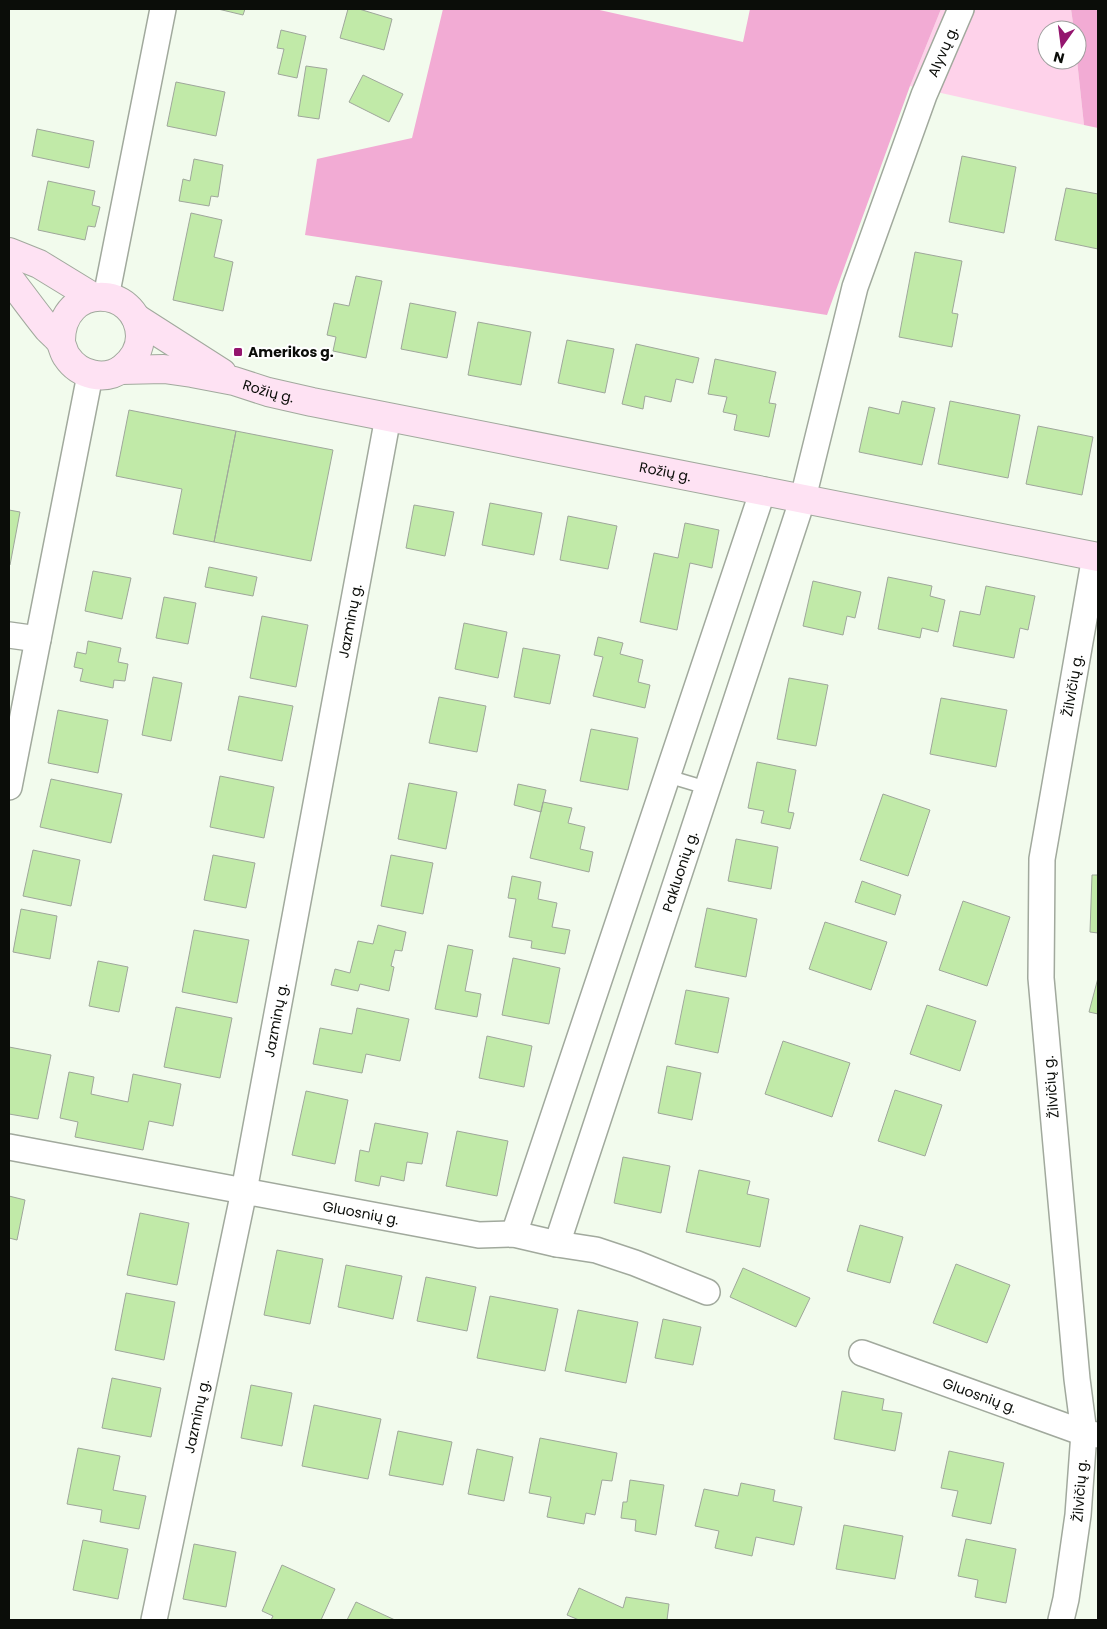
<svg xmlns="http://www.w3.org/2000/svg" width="1107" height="1629" font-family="Poppins,sans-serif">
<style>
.green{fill:#fed2ea}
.forest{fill:#f2abd4}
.building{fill:#c1eaa8;stroke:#9fa79b}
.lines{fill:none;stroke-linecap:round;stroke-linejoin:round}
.lane-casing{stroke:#a1a99d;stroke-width:15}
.street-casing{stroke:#a1a99d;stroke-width:28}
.secondary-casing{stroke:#a1a99d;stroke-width:30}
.lane{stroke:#fff;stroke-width:12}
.street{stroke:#fff;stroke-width:25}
.secondary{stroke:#fee2f3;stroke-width:28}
.poi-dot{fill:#94156e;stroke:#fff;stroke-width:2}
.labels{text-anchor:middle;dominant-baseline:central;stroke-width:4;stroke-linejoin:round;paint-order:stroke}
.street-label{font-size:14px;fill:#0b0d09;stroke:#fff}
.poi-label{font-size:14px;font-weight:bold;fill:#0b0d09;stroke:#fff;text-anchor:start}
</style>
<rect width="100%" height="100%" fill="#f2fbed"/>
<path class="green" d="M 941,9 L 1071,9 L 1074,30 L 1047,30 L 1047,60 L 1077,60 L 1084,125 L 910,86 Z"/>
<path class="forest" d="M 443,9 L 595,9 L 743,42 L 750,9 L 941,9 L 910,86 L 827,315 L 305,235 L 317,159 L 412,138 Z
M 1071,9 L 1098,9 L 1098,128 L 1084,125 L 1077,60 L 1077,30 L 1074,30 Z"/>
<path class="building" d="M 218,9 L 245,9 L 243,15 Z
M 348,9 L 359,9 L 392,19 L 384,50 L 340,38 Z
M 281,30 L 306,36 L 297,78 L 278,74 L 284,49 L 277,48 Z
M 306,66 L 327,69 L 319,119 L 298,116 Z
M 363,75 L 403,94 L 389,122 L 349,102 Z
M 176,82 L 225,92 L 216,136 L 167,126 Z
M 37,129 L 94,141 L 89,168 L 32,156 Z
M 962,156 L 1016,167 L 1004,233 L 949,222 Z
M 194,159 L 223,165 L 218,197 L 211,196 L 209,206 L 179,201 L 183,179 L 190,181 Z
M 48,181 L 95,191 L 92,205 L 100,207 L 95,227 L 88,226 L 85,240 L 38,230 Z
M 1066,188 L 1098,194 L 1098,249 L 1055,240 Z
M 191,213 L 222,220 L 214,257 L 233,262 L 223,311 L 173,300 Z
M 915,252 L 962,261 L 952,313 L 958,314 L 952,347 L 899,337 Z
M 356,276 L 382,281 L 366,358 L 333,351 L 336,337 L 327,335 L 334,303 L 349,306 Z
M 410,303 L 456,312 L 447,358 L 401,349 Z
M 478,322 L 531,332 L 521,385 L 468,375 Z
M 567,340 L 614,349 L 605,393 L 558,383 Z
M 636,344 L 699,358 L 693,383 L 676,379 L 671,402 L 645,396 L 643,409 L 622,404 Z
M 715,359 L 776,372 L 769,403 L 776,404 L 769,437 L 734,430 L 737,415 L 723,412 L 727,397 L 708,394 Z
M 902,401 L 935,408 L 922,465 L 859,452 L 869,407 L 899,414 Z
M 950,401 L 1020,415 L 1008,478 L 938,464 Z
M 129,410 L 236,431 L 214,542 L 173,534 L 182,489 L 116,476 Z
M 1038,426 L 1093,437 L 1082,495 L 1026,484 Z
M 236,431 L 333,450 L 311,561 L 214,542 Z
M 490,503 L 542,513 L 534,555 L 482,545 Z
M 414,505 L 454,512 L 445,556 L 406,548 Z
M 9,510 L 20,512 L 10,565 L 9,565 Z
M 568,516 L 617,526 L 608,569 L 560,560 Z
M 685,523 L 719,530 L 712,568 L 690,563 L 677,630 L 640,622 L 654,553 L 678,558 Z
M 209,567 L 257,577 L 253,596 L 205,587 Z
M 93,571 L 131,578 L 122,619 L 85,611 Z
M 888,577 L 932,586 L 930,596 L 945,600 L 938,632 L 922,628 L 920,638 L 878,629 Z
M 813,581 L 861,592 L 855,618 L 847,616 L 843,635 L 803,626 Z
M 986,586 L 1035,596 L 1028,630 L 1020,628 L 1014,658 L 953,646 L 960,611 L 980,615 Z
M 164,597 L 196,603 L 188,644 L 156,638 Z
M 262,616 L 308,625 L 296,687 L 250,678 Z
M 464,623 L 507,632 L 498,678 L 455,669 Z
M 598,637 L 623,643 L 620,654 L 643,660 L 638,682 L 650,685 L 645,708 L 593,696 L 603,657 L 594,655 Z
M 88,641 L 121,648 L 118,662 L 128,664 L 125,681 L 114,680 L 113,688 L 80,681 L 83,669 L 74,667 L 77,652 L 86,654 Z
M 523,648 L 560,655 L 550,704 L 514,697 Z
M 153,677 L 182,683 L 171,741 L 142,735 Z
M 789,678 L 828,685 L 816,746 L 777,739 Z
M 239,696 L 293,706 L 282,761 L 228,750 Z
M 439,697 L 486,706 L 477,752 L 429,743 Z
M 941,698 L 1007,710 L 996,767 L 930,754 Z
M 58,710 L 108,720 L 98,773 L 48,763 Z
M 591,729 L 638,738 L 628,790 L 580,781 Z
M 757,762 L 796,770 L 788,812 L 794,813 L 790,829 L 761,823 L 764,811 L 748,808 Z
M 220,776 L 274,787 L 264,838 L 210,827 Z
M 51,779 L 122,794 L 111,843 L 40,827 Z
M 409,783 L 457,792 L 446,849 L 398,839 Z
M 518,784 L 546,790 L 541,812 L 514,805 Z
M 883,794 L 930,810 L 908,876 L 860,860 Z
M 543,802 L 572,808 L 568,823 L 585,827 L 580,849 L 593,852 L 589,872 L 530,858 Z
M 736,839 L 778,847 L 771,889 L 728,881 Z
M 33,850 L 80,860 L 71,906 L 23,896 Z
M 213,855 L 255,863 L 246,908 L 204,900 Z
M 391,855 L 433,863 L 423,914 L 381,906 Z
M 1092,875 L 1098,875 L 1098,933 L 1090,932 Z
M 512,876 L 541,882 L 538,899 L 557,903 L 552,927 L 570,930 L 565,954 L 531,948 L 532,941 L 509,937 L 516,899 L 508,898 Z
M 862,881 L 901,895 L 895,915 L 855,902 Z
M 963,901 L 1010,917 L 987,986 L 939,970 Z
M 707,908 L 757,919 L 746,977 L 695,967 Z
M 21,909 L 57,916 L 50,959 L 13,952 Z
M 825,922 L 887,942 L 871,990 L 809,969 Z
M 378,925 L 406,932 L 402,951 L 395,950 L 391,966 L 394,967 L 389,991 L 360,984 L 358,991 L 331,985 L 335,969 L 350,973 L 358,941 L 373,944 Z
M 194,930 L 249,940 L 237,1003 L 182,992 Z
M 448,945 L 473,950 L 465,991 L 481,994 L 477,1017 L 435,1009 Z
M 513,958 L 560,968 L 549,1024 L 502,1015 Z
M 98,961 L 128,967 L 119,1012 L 89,1006 Z
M 1098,978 L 1098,1014 L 1089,1012 Z
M 686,990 L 729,998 L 718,1053 L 675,1044 Z
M 927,1005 L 976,1021 L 960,1071 L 910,1054 Z
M 176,1007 L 232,1018 L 220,1078 L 164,1067 Z
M 357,1008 L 409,1019 L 400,1061 L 366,1054 L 362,1073 L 313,1064 L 320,1028 L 352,1034 Z
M 487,1036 L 532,1046 L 524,1087 L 479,1078 Z
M 783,1041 L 850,1063 L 832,1117 L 765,1094 Z
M 9,1047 L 51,1055 L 38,1119 L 9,1114 Z
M 667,1066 L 701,1073 L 692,1120 L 658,1113 Z
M 69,1072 L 94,1077 L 91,1094 L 128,1102 L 133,1074 L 181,1084 L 173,1126 L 149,1121 L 143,1150 L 75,1137 L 78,1122 L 60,1118 Z
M 895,1090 L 942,1105 L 925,1156 L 878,1141 Z
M 306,1091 L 348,1100 L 335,1164 L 292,1155 Z
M 375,1123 L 428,1133 L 422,1164 L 407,1162 L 404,1181 L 381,1176 L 379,1186 L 355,1181 L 360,1150 L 369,1152 Z
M 457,1131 L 508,1141 L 497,1196 L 446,1186 Z
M 623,1157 L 670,1166 L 661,1213 L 614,1203 Z
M 699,1170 L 750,1181 L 747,1194 L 769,1199 L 760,1247 L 686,1232 Z
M 9,1196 L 25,1200 L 17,1240 L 9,1238 Z
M 140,1213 L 189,1223 L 177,1285 L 127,1275 Z
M 860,1225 L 903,1237 L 890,1283 L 847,1271 Z
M 277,1250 L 323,1259 L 310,1324 L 264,1315 Z
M 956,1264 L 1010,1285 L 987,1343 L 933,1323 Z
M 346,1265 L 402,1276 L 393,1319 L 338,1307 Z
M 743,1268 L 810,1298 L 796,1327 L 730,1297 Z
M 426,1277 L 476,1287 L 467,1331 L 417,1321 Z
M 126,1293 L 175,1302 L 164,1360 L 115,1350 Z
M 490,1296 L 558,1309 L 545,1371 L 477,1358 Z
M 578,1310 L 638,1322 L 626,1383 L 565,1371 Z
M 663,1319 L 701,1327 L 693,1365 L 655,1358 Z
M 112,1378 L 161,1388 L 151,1437 L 102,1428 Z
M 251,1385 L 292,1393 L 282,1446 L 241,1438 Z
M 842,1391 L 884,1399 L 882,1410 L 902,1413 L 895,1451 L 834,1439 Z
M 314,1405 L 381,1419 L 368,1479 L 302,1466 Z
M 398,1431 L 452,1442 L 443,1485 L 389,1475 Z
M 540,1438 L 617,1453 L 612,1481 L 602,1480 L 595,1515 L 586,1513 L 584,1524 L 547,1517 L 551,1497 L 529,1493 Z
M 78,1448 L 120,1456 L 113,1490 L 146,1496 L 139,1529 L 100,1522 L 102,1510 L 67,1504 Z
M 477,1449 L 513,1457 L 504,1501 L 468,1494 Z
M 949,1451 L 1004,1463 L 991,1524 L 952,1516 L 958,1491 L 941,1488 Z
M 630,1480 L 664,1485 L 656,1535 L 635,1531 L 636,1520 L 621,1518 L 623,1502 L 627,1502 Z
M 741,1483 L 775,1490 L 773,1501 L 802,1507 L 794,1545 L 756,1537 L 752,1556 L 715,1548 L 719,1531 L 695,1526 L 704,1489 L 738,1496 Z
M 844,1525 L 903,1536 L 895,1579 L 836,1569 Z
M 966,1539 L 1016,1549 L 1006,1603 L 975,1597 L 978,1580 L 958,1576 Z
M 83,1540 L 128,1549 L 118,1599 L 73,1590 Z
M 194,1544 L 236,1552 L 226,1607 L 183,1599 Z
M 282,1565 L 335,1589 L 321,1620 L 271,1620 L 273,1616 L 262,1611 Z
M 579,1588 L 623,1608 L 626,1597 L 669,1604 L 667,1620 L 579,1620 L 567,1615 Z
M 356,1602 L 395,1620 L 347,1620 Z"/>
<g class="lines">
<g class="lane-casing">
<path id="lane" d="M 667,776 L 707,788"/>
</g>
<g class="street-casing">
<g id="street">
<path d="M 106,297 L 163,9"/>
<path d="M 9,635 L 38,639"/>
<path d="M 9,787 L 90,375"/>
<path id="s1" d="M 9,1147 L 479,1235 L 514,1234 L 557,1244 L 596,1250 L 635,1263 L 707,1292"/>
<path d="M 514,1234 L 763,490"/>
<path id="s2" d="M 557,1244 L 803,498 L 855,287 L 924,95 L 961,9"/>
<path id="s3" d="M 862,1353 L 1084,1433 L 1098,1435"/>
<path id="s4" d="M 154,1620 L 244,1191 L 388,417"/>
<path id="s5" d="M 1061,1620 L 1066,1599 L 1078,1515 L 1084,1433 L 1077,1379 L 1041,978 L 1042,859 L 1095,556"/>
</g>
</g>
<g class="secondary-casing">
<g id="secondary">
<path d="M 9,252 L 39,264 L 93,297"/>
<path d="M 9,278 C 22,295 35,313 48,329 C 52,333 56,336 59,340 C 63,345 63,352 67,357 C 79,375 105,382 123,368 C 133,360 140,349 140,336 C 138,284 61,282 61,341"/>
<path d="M 136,318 L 222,373"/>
<path id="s6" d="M 121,370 L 164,369 L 192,373 L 234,381 L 268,392 L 312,402 L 1098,557"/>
</g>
</g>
<use href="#lane" class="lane"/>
<use href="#street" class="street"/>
<use href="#secondary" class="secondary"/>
</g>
<rect class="poi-dot" x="233" y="347" width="10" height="10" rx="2.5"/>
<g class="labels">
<g class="street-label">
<text stroke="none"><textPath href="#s2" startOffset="1254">Alyvų g.</textPath></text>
<text stroke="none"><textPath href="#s6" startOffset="150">Rožių g.</textPath></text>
<text stroke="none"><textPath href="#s6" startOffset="555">Rožių g.</textPath></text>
<text stroke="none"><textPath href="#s4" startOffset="1018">Jazminų g.</textPath></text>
<text stroke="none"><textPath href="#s5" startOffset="941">Žilvičių g.</textPath></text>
<text stroke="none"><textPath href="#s2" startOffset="392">Pakluonių g.</textPath></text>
<text stroke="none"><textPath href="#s4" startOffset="612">Jazminų g.</textPath></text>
<text transform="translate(1051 1087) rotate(-95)">Žilvičių g.</text>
<text stroke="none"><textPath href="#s1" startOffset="358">Gluosnių g.</textPath></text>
<text stroke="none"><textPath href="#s3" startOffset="125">Gluosnių g.</textPath></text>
<text stroke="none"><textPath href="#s4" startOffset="208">Jazminų g.</textPath></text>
<text stroke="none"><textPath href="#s5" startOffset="131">Žilvičių g.</textPath></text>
</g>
<g class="poi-label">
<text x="248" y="352">Amerikos g.</text>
</g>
</g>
<rect width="1107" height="1629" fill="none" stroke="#0b0d09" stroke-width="20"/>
<g transform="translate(1062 45) rotate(194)"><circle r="24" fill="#ffffff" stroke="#9d9e9d"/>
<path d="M0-4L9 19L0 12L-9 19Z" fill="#94156e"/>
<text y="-8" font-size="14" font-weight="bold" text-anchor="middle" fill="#0b0d09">N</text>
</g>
</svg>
